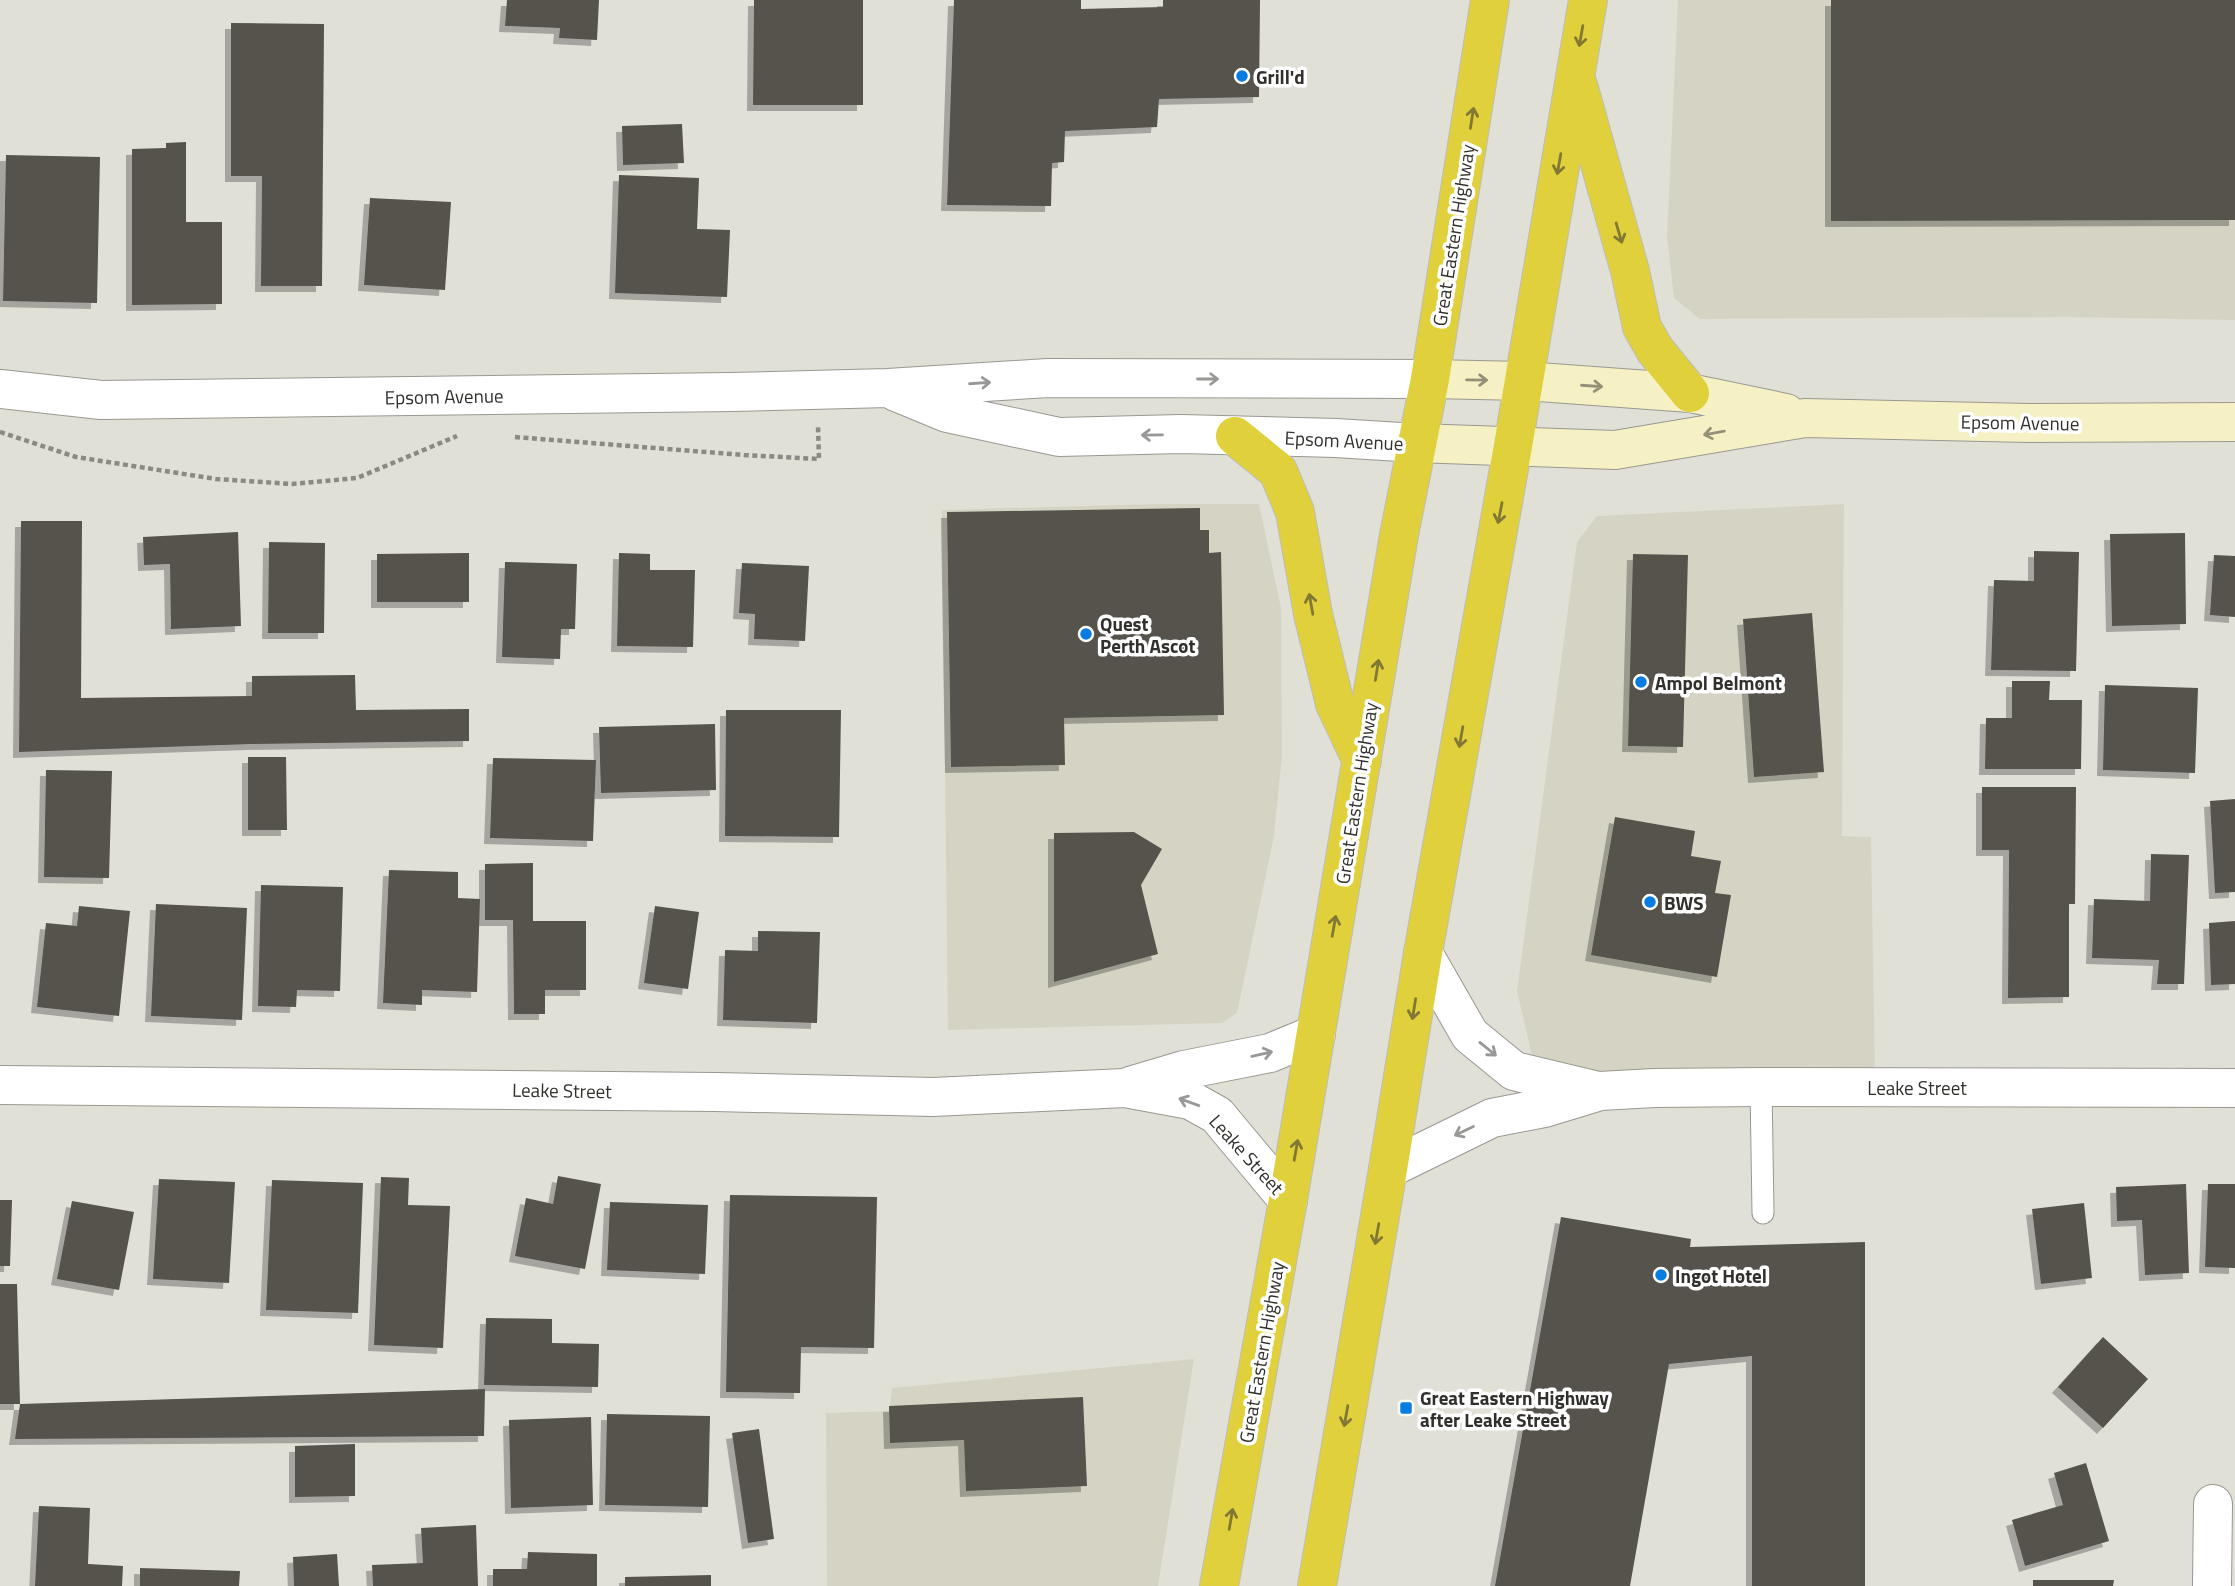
<svg xmlns="http://www.w3.org/2000/svg" width="2235" height="1586" font-family="'Titillium Web',sans-serif">
<style>
.built{fill:#d5d4c4}
.building{fill:#54534c;filter:url(#shadow)}
.lines{fill:none;stroke-linecap:round;stroke-linejoin:round}
.lane-casing{stroke:#999890;stroke-width:23}
.street-casing{stroke:#999890;stroke-width:40}
.secondary-casing{stroke:#999890;stroke-width:40}
.highway-casing{stroke:#bdbdbc;stroke-width:40}
.path{stroke:#8a8983;stroke-width:4.5;stroke-dasharray:5 3.5;stroke-linecap:butt}
.lane{stroke:#fff;stroke-width:21}
.street{stroke:#fff;stroke-width:38}
.secondary{stroke:#f6f1c4;stroke-width:38}
.highway{stroke:#e0d03b;stroke-width:38}
.oneway{stroke:#807833}
.oneway2{stroke:#989896}
.oneway3{stroke:#949078}
.poi-dot{fill:#097ce3;stroke:#fff;stroke-width:2.5}
.labels{text-anchor:middle;dominant-baseline:central;stroke-width:7;stroke-linejoin:round;paint-order:stroke}
.poi-label{font-size:19px;font-weight:bold;fill:#31302d;stroke:#fff;text-anchor:start}
.street-label{font-size:19px;fill:#31302d;stroke:#fff}
</style>
<defs>
<filter id="shadow"><feDropShadow dx="-6" dy="6" stdDeviation="0" flood-color="#0004"/></filter>
</defs>
<rect width="100%" height="100%" fill="#e1e0d7"/>
<path class="built" d="M 1678,0 L 2235,0 L 2235,320 L 2065,317 L 1700,319 L 1674,298 L 1667,237 Z
M 1156,504 L 1259,504 L 1281,608 L 1282,755 L 1274,836 L 1237,1013 L 1222,1023 L 948,1030 L 942,510 Z
M 1844,504 L 1842,836 L 1871,837 L 1875,1081 L 1544,1108 L 1517,991 L 1577,542 L 1597,516 Z
M 1194,1359 L 1158,1586 L 827,1586 L 826,1413 L 889,1411 L 892,1388 Z"/>
<path class="building" d="M 507,0 L 599,0 L 597,40 L 559,38 L 560,28 L 505,26 Z
M 754,0 L 863,0 L 863,105 L 753,105 Z
M 954,0 L 1081,0 L 1081,9 L 1163,7 L 1163,0 L 1260,0 L 1259,97 L 1159,99 L 1157,127 L 1065,131 L 1064,162 L 1052,163 L 1051,206 L 947,205 Z
M 1831,0 L 2235,0 L 2235,220 L 1831,221 Z
M 231,23 L 324,24 L 322,286 L 261,286 L 262,176 L 231,176 Z
M 682,124 L 684,163 L 623,165 L 622,126 Z
M 186,142 L 186,222 L 222,222 L 222,304 L 132,305 L 132,149 L 166,148 L 166,143 Z
M 6,155 L 100,157 L 97,303 L 3,301 Z
M 619,175 L 699,178 L 697,229 L 730,230 L 727,297 L 615,293 Z
M 370,198 L 451,202 L 445,290 L 364,285 Z
M 1200,508 L 1200,530 L 1209,530 L 1209,553 L 1221,552 L 1224,715 L 1064,718 L 1065,765 L 951,767 L 947,512 Z
M 21,521 L 82,521 L 81,698 L 252,696 L 252,676 L 355,675 L 356,710 L 469,709 L 469,741 L 252,744 L 19,752 Z
M 238,532 L 241,626 L 171,629 L 170,564 L 144,565 L 143,537 Z
M 2185,533 L 2186,624 L 2112,626 L 2110,534 Z
M 269,542 L 325,543 L 324,633 L 268,633 Z
M 2034,551 L 2079,552 L 2076,671 L 1991,670 L 1994,580 L 2034,581 Z
M 469,553 L 469,602 L 377,602 L 377,554 Z
M 619,553 L 650,554 L 650,570 L 695,570 L 693,647 L 617,646 Z
M 1633,554 L 1688,555 L 1683,747 L 1628,746 Z
M 2214,555 L 2235,556 L 2235,617 L 2210,615 Z
M 505,562 L 577,564 L 575,629 L 561,629 L 560,659 L 502,657 Z
M 742,563 L 809,566 L 805,641 L 754,639 L 755,614 L 739,613 Z
M 1812,613 L 1824,772 L 1754,777 L 1743,619 Z
M 2012,681 L 2050,681 L 2049,700 L 2082,700 L 2081,769 L 1985,769 L 1986,718 L 2012,718 Z
M 2105,685 L 2198,688 L 2195,773 L 2103,770 Z
M 726,710 L 841,710 L 839,837 L 725,836 Z
M 715,724 L 716,790 L 601,793 L 599,727 Z
M 248,757 L 286,757 L 287,830 L 248,830 Z
M 493,758 L 596,760 L 593,841 L 490,838 Z
M 46,770 L 112,771 L 109,878 L 44,877 Z
M 1982,787 L 2076,787 L 2075,904 L 2069,904 L 2069,997 L 2008,998 L 2009,850 L 1982,850 Z
M 2235,799 L 2235,892 L 2215,893 L 2210,801 Z
M 1615,817 L 1695,831 L 1691,856 L 1721,861 L 1715,893 L 1731,895 L 1717,977 L 1591,955 Z
M 1134,832 L 1162,849 L 1141,885 L 1158,954 L 1054,982 L 1054,833 Z
M 2151,854 L 2189,855 L 2184,984 L 2157,984 L 2159,960 L 2092,958 L 2094,899 L 2150,901 Z
M 533,863 L 533,921 L 586,921 L 586,990 L 545,990 L 545,1014 L 514,1014 L 513,920 L 485,920 L 485,864 Z
M 389,870 L 458,872 L 458,898 L 480,899 L 477,992 L 422,990 L 422,1005 L 383,1003 Z
M 261,885 L 343,887 L 340,991 L 297,990 L 296,1007 L 258,1006 Z
M 156,904 L 247,908 L 242,1020 L 151,1016 Z
M 79,906 L 130,911 L 119,1016 L 37,1007 L 46,923 L 77,926 Z
M 655,906 L 699,912 L 688,989 L 644,983 Z
M 2235,921 L 2235,984 L 2211,985 L 2209,923 Z
M 758,931 L 820,932 L 817,1023 L 723,1020 L 725,950 L 758,951 Z
M 558,1176 L 601,1184 L 585,1269 L 515,1256 L 526,1198 L 553,1204 Z
M 381,1177 L 409,1178 L 408,1205 L 450,1206 L 443,1348 L 374,1345 Z
M 159,1179 L 235,1182 L 229,1283 L 153,1279 Z
M 272,1180 L 363,1183 L 358,1313 L 266,1310 Z
M 2186,1184 L 2189,1273 L 2145,1275 L 2142,1220 L 2117,1221 L 2116,1187 Z
M 2208,1184 L 2235,1184 L 2235,1268 L 2205,1267 Z
M 730,1195 L 877,1197 L 874,1348 L 801,1347 L 800,1393 L 726,1392 Z
M 0,1200 L 12,1200 L 10,1266 L 0,1266 Z
M 72,1201 L 134,1212 L 119,1290 L 57,1279 Z
M 610,1202 L 708,1205 L 705,1274 L 607,1270 Z
M 2084,1203 L 2092,1278 L 2041,1284 L 2032,1209 Z
M 1561,1217 L 1691,1239 L 1690,1247 L 1865,1242 L 1865,1586 L 1752,1586 L 1752,1356 L 1669,1364 L 1630,1586 L 1495,1586 Z
M 0,1284 L 17,1284 L 20,1404 L 0,1404 Z
M 486,1318 L 552,1319 L 552,1343 L 599,1344 L 598,1387 L 484,1385 Z
M 2103,1337 L 2148,1379 L 2103,1428 L 2058,1387 Z
M 485,1389 L 484,1436 L 15,1439 L 20,1404 Z
M 1083,1397 L 1087,1486 L 966,1491 L 964,1440 L 890,1443 L 889,1406 Z
M 607,1414 L 710,1416 L 708,1507 L 605,1505 Z
M 591,1417 L 593,1505 L 511,1508 L 509,1420 Z
M 759,1429 L 774,1539 L 748,1543 L 732,1433 Z
M 355,1444 L 355,1496 L 295,1497 L 295,1446 Z
M 2086,1463 L 2109,1541 L 2025,1566 L 2012,1520 L 2063,1505 L 2054,1473 Z
M 39,1506 L 90,1508 L 88,1564 L 123,1566 L 122,1586 L 35,1586 Z
M 476,1525 L 478,1586 L 373,1586 L 372,1565 L 423,1563 L 421,1528 Z
M 528,1552 L 597,1554 L 597,1586 L 493,1586 L 493,1569 L 527,1569 Z
M 337,1554 L 339,1586 L 294,1586 L 293,1557 Z
M 140,1568 L 240,1571 L 239,1586 L 140,1586 Z
M 711,1575 L 711,1586 L 625,1586 L 625,1577 Z
M 2033,1580 L 2114,1580 L 2113,1586 L 2033,1586 Z"/>
<g class="lines">
<g class="lane-casing">
<path id="lane" d="M 1761,1087 L 1763,1213"/>
</g>
<g class="street-casing">
<path id="street" d="M 0,389 L 101,400 L 732,392 L 888,388 L 1048,378 L 1430,379
M 896,392 L 947,413 L 1059,437 L 1181,434 L 1336,438 L 1416,443
M 1423,953 L 1470,1035 L 1514,1071 L 1598,1091
M 0,1085 L 715,1092 L 933,1097 L 1125,1088 L 1190,1100 L 1217,1115 L 1288,1200
M 1130,1086 L 1184,1070 L 1270,1053 L 1316,1034
M 1388,1169 L 1492,1118 L 1544,1108 L 1600,1091 L 1654,1088 L 1761,1087 L 2235,1088
M 2212,1586 L 2213,1504"/>
</g>
<g class="secondary-casing">
<path id="secondary" d="M 1430,379 L 1524,381 L 1690,393 L 1786,413
M 1416,443 L 1615,450 L 1805,418 L 2029,423 L 2235,422"/>
</g>
<g class="highway-casing">
<path id="highway" d="M 1578,85 L 1630,271 L 1642,327 L 1655,350 L 1690,393
M 1235,436 L 1278,471 L 1295,512 L 1313,614 L 1335,704 L 1362,761
M 1219,1586 L 1288,1200 L 1399,535 L 1430,379 L 1490,0
M 1317,1586 L 1388,1169 L 1423,953 L 1513,446 L 1588,0"/>
</g>
<path class="path" d="M 0,432 L 76,457 L 216,479 L 292,484 L 357,478 L 457,436
M 515,437 L 744,455 L 819,459 L 818,426"/>
<use href="#lane" class="lane"/>
<use href="#street" class="street"/>
<use href="#secondary" class="secondary"/>
<use href="#highway" class="highway"/>
</g>
<defs><path id="oneway-shaft" d="M-6 0H5M1.5-3L5.5 0L1.5 3" fill="none" stroke-width="1.6" stroke-linecap="round" stroke-linejoin="round" transform="scale(1.75)"/></defs>
<g class="oneway">
<use href="#oneway-shaft" transform="translate(1581 36) rotate(100)"/>
<use href="#oneway-shaft" transform="translate(1472 118) rotate(-81)"/>
<use href="#oneway-shaft" transform="translate(1559 164) rotate(100)"/>
<use href="#oneway-shaft" transform="translate(1619 233) rotate(74)"/>
<use href="#oneway-shaft" transform="translate(1500 513) rotate(101)"/>
<use href="#oneway-shaft" transform="translate(1311 604) rotate(-100)"/>
<use href="#oneway-shaft" transform="translate(1377 670) rotate(-81)"/>
<use href="#oneway-shaft" transform="translate(1461 737) rotate(100)"/>
<use href="#oneway-shaft" transform="translate(1334 926) rotate(-80)"/>
<use href="#oneway-shaft" transform="translate(1414 1009) rotate(99)"/>
<use href="#oneway-shaft" transform="translate(1296 1150) rotate(-80)"/>
<use href="#oneway-shaft" transform="translate(1377 1234) rotate(100)"/>
<use href="#oneway-shaft" transform="translate(1346 1416) rotate(100)"/>
<use href="#oneway-shaft" transform="translate(1231 1519) rotate(-80)"/>
</g>
<g class="oneway2">
<use href="#oneway-shaft" transform="translate(1208 379)"/>
<use href="#oneway-shaft" transform="translate(980 383) rotate(-4)"/>
<use href="#oneway-shaft" transform="translate(1152 435) rotate(179)"/>
<use href="#oneway-shaft" transform="translate(1488 1049) rotate(39)"/>
<use href="#oneway-shaft" transform="translate(1262 1054) rotate(-13)"/>
<use href="#oneway-shaft" transform="translate(1189 1102) rotate(-160)"/>
<use href="#oneway-shaft" transform="translate(1464 1131) rotate(154)"/>
</g>
<g class="oneway3">
<use href="#oneway-shaft" transform="translate(1477 380) rotate(1)"/>
<use href="#oneway-shaft" transform="translate(1592 386) rotate(4)"/>
<use href="#oneway-shaft" transform="translate(1714 433) rotate(170)"/>
</g>
<g class="poi-dot">
<circle cx="1242" cy="76" r="7"/>
<circle cx="1086" cy="634" r="7"/>
<circle cx="1641" cy="682" r="7"/>
<circle cx="1650" cy="902" r="7"/>
<circle cx="1661" cy="1275" r="7"/>
<rect x="1399" y="1401" width="14" height="14" rx="3.5"/>
</g>
<g class="labels">
<g class="poi-label">
<text x="1256" y="76">Grill'd</text>
<text x="1100" y="623">Quest<tspan x="1100" dy="22">Perth Ascot</tspan></text>
<text x="1655" y="682">Ampol Belmont</text>
<text x="1664" y="902">BWS</text>
<text x="1675" y="1275">Ingot Hotel</text>
<text x="1420" y="1397">Great Eastern Highway<tspan x="1420" dy="22">after Leake Street</tspan></text>
</g>
<g class="street-label">
<text transform="translate(1453 235) rotate(-81)">Great Eastern Highway</text>
<text transform="translate(444 396) rotate(-1)">Epsom Avenue</text>
<text transform="translate(2020 422) rotate(1)">Epsom Avenue</text>
<text transform="translate(1344 440) rotate(3)">Epsom Avenue</text>
<text transform="translate(1356 793) rotate(-81)">Great Eastern Highway</text>
<text x="1917" y="1087">Leake Street</text>
<text transform="translate(562 1090) rotate(1)">Leake Street</text>
<text transform="translate(1247 1154) rotate(48)">Leake Street</text>
<text transform="translate(1261 1352) rotate(-80)">Great Eastern Highway</text>
</g>
</g>
</svg>
